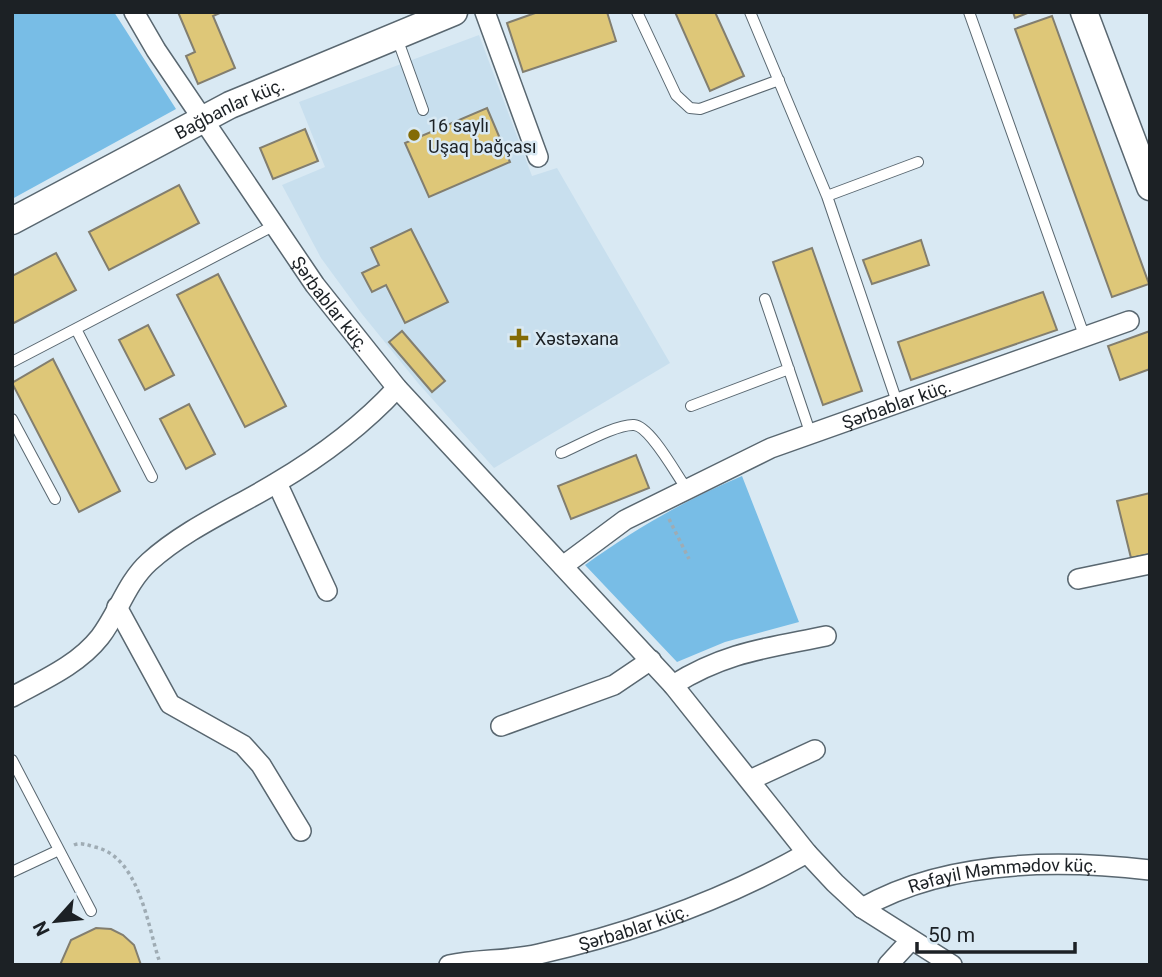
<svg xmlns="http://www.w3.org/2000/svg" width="1162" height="977" font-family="Roboto,sans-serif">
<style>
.built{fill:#c8dfee}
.green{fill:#78bde6}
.building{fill:#dec778;stroke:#827e6f;stroke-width:2}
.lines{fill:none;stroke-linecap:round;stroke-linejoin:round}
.lane-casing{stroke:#596770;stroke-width:12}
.street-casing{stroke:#596770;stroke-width:22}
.secondary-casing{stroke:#596770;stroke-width:29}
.path{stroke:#9facb4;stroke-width:3.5;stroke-dasharray:3.5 3.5;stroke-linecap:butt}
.lane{stroke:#fff;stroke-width:10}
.street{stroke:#fff;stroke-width:19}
.secondary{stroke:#fff;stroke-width:26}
.poi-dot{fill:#836b05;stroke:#d9e9f3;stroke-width:2.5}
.labels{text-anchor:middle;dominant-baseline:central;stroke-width:5;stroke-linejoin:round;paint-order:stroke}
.street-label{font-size:18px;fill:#1c2125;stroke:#d9e9f3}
.poi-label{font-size:18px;fill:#1c2125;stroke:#d9e9f3;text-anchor:start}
</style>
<rect width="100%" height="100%" fill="#d9e9f3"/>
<path class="built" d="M 479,35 L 532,176 L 557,168 L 670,363 L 494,468 L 418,383 L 362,314 L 321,258 L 282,185 L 325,167 L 299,102 Z"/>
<path class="green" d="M 12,12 L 114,12 L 176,109 L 12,199 Z
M 742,476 L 799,622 L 725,642 L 677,662 L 585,565 C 635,529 685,500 742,476 Z"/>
<path class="building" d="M 178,12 L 222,12 L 213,16 L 235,68 L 198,84 L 186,56 L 195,52 Z
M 538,12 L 607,12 L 616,41 L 523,72 L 507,23 Z
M 675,12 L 715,12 L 744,76 L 710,91 Z
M 1013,12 L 1030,12 L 1015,18 Z
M 1052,16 L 1149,284 L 1112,297 L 1015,29 Z
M 487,108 L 510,162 L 429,197 L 405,143 Z
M 305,129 L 318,161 L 273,179 L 260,148 Z
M 179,185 L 199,223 L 109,270 L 89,232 Z
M 411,229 L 448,302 L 405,323 L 386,285 L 372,292 L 362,273 L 379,265 L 371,248 Z
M 921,240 L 929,265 L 872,284 L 863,260 Z
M 812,248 L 862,391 L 823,405 L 773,262 Z
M 56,253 L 76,290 L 12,324 L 12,276 Z
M 218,274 L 286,406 L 245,427 L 177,295 Z
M 1043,292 L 1057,330 L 911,380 L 898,342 Z
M 148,325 L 174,375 L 145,390 L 119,340 Z
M 402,331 L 445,381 L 432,392 L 389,342 Z
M 1150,331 L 1150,369 L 1120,380 L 1108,346 Z
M 53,359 L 120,491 L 79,512 L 12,383 Z
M 189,404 L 215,454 L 186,469 L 160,419 Z
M 636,455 L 649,488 L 571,519 L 558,486 Z
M 1150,493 L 1150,554 L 1131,558 L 1117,501 Z
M 96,928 L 111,929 L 123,935 L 134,945 L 141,965 L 60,965 L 71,940 Z"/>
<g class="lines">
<g class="lane-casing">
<path id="lane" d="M 637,12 L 676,95 L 690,108 L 700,109 L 779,80
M 750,12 L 827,196 L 898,405
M 969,12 L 1085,338
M 397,38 L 423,110
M 827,196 L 918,162
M 765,299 L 811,435
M 76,329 L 152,477
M 12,362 L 275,225
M 691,406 L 789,369
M 12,419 L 55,499
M 561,453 C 578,446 616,424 634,425 C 650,426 676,474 686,488
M 12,760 L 91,911
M 12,872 L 59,850"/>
</g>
<g class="street-casing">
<g id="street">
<path id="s1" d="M 134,12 L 156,50 L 315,285 L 397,388 L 673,685 L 807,853 L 835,883 L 862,908 L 952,965"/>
<path d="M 485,12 L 538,157"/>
<path d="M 277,483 L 327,591"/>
<path id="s2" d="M 563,566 L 625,520 L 771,448 L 1129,321"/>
<path d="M 1078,579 L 1150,564"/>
<path d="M 117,607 L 170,704 L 243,745 L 261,765 L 301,831"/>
<path d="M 673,685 C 725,652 768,648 826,636"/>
<path d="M 12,697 C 43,680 78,665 100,637 C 118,614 126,583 149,562 C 187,528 233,509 276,483 C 320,457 362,426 397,388"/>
<path d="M 501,726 L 614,685 L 651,660"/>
<path d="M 750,780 L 815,750"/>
<path id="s3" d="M 862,908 C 946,860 1055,859 1150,870"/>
<path id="s4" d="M 449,965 C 479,959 509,961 539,954 C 631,933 724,900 807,853"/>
<path d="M 888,965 L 910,941"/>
</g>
</g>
<g class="secondary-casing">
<g id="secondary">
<path d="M 1084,12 L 1150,187"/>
<path id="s5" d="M 12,221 L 230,105 L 454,12"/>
</g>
</g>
<path class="path" d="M 669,519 L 689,559
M 74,845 C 81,842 87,845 95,847 C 139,857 147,923 159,960"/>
<use href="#lane" class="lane"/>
<use href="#street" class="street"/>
<use href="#secondary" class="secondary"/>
</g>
<g class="poi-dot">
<circle cx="414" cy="135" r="7"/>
<path d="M515.5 327.5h7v7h7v7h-7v7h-7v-7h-7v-7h7z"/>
</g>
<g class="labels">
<g class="street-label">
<text stroke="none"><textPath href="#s5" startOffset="245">Bağbanlar küç.</textPath></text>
<text stroke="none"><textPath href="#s1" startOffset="352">Şərbablar küç.</textPath></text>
<text stroke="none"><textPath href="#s2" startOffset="373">Şərbablar küç.</textPath></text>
<text stroke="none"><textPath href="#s3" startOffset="147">Rəfayil Məmmədov küç.</textPath></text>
<text stroke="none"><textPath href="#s4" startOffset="189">Şərbablar küç.</textPath></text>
</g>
<g class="poi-label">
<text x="428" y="125">16 saylı<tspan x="428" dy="21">Uşaq bağçası</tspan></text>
<text x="535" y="338">Xəstəxana</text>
</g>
</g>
<rect width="1162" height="977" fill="none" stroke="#1c2125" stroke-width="28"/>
<g transform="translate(56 921) rotate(243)" stroke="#d9e9f3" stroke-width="5" paint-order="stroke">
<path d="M0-5L12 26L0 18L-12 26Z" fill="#1c2125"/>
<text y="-10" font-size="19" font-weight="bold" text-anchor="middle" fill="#1c2125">N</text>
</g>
<path d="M917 942v10h158v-10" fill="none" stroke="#1c2125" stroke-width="3.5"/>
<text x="928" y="942" font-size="21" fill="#1c2125" stroke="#d9e9f3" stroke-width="5" paint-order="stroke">50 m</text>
</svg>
